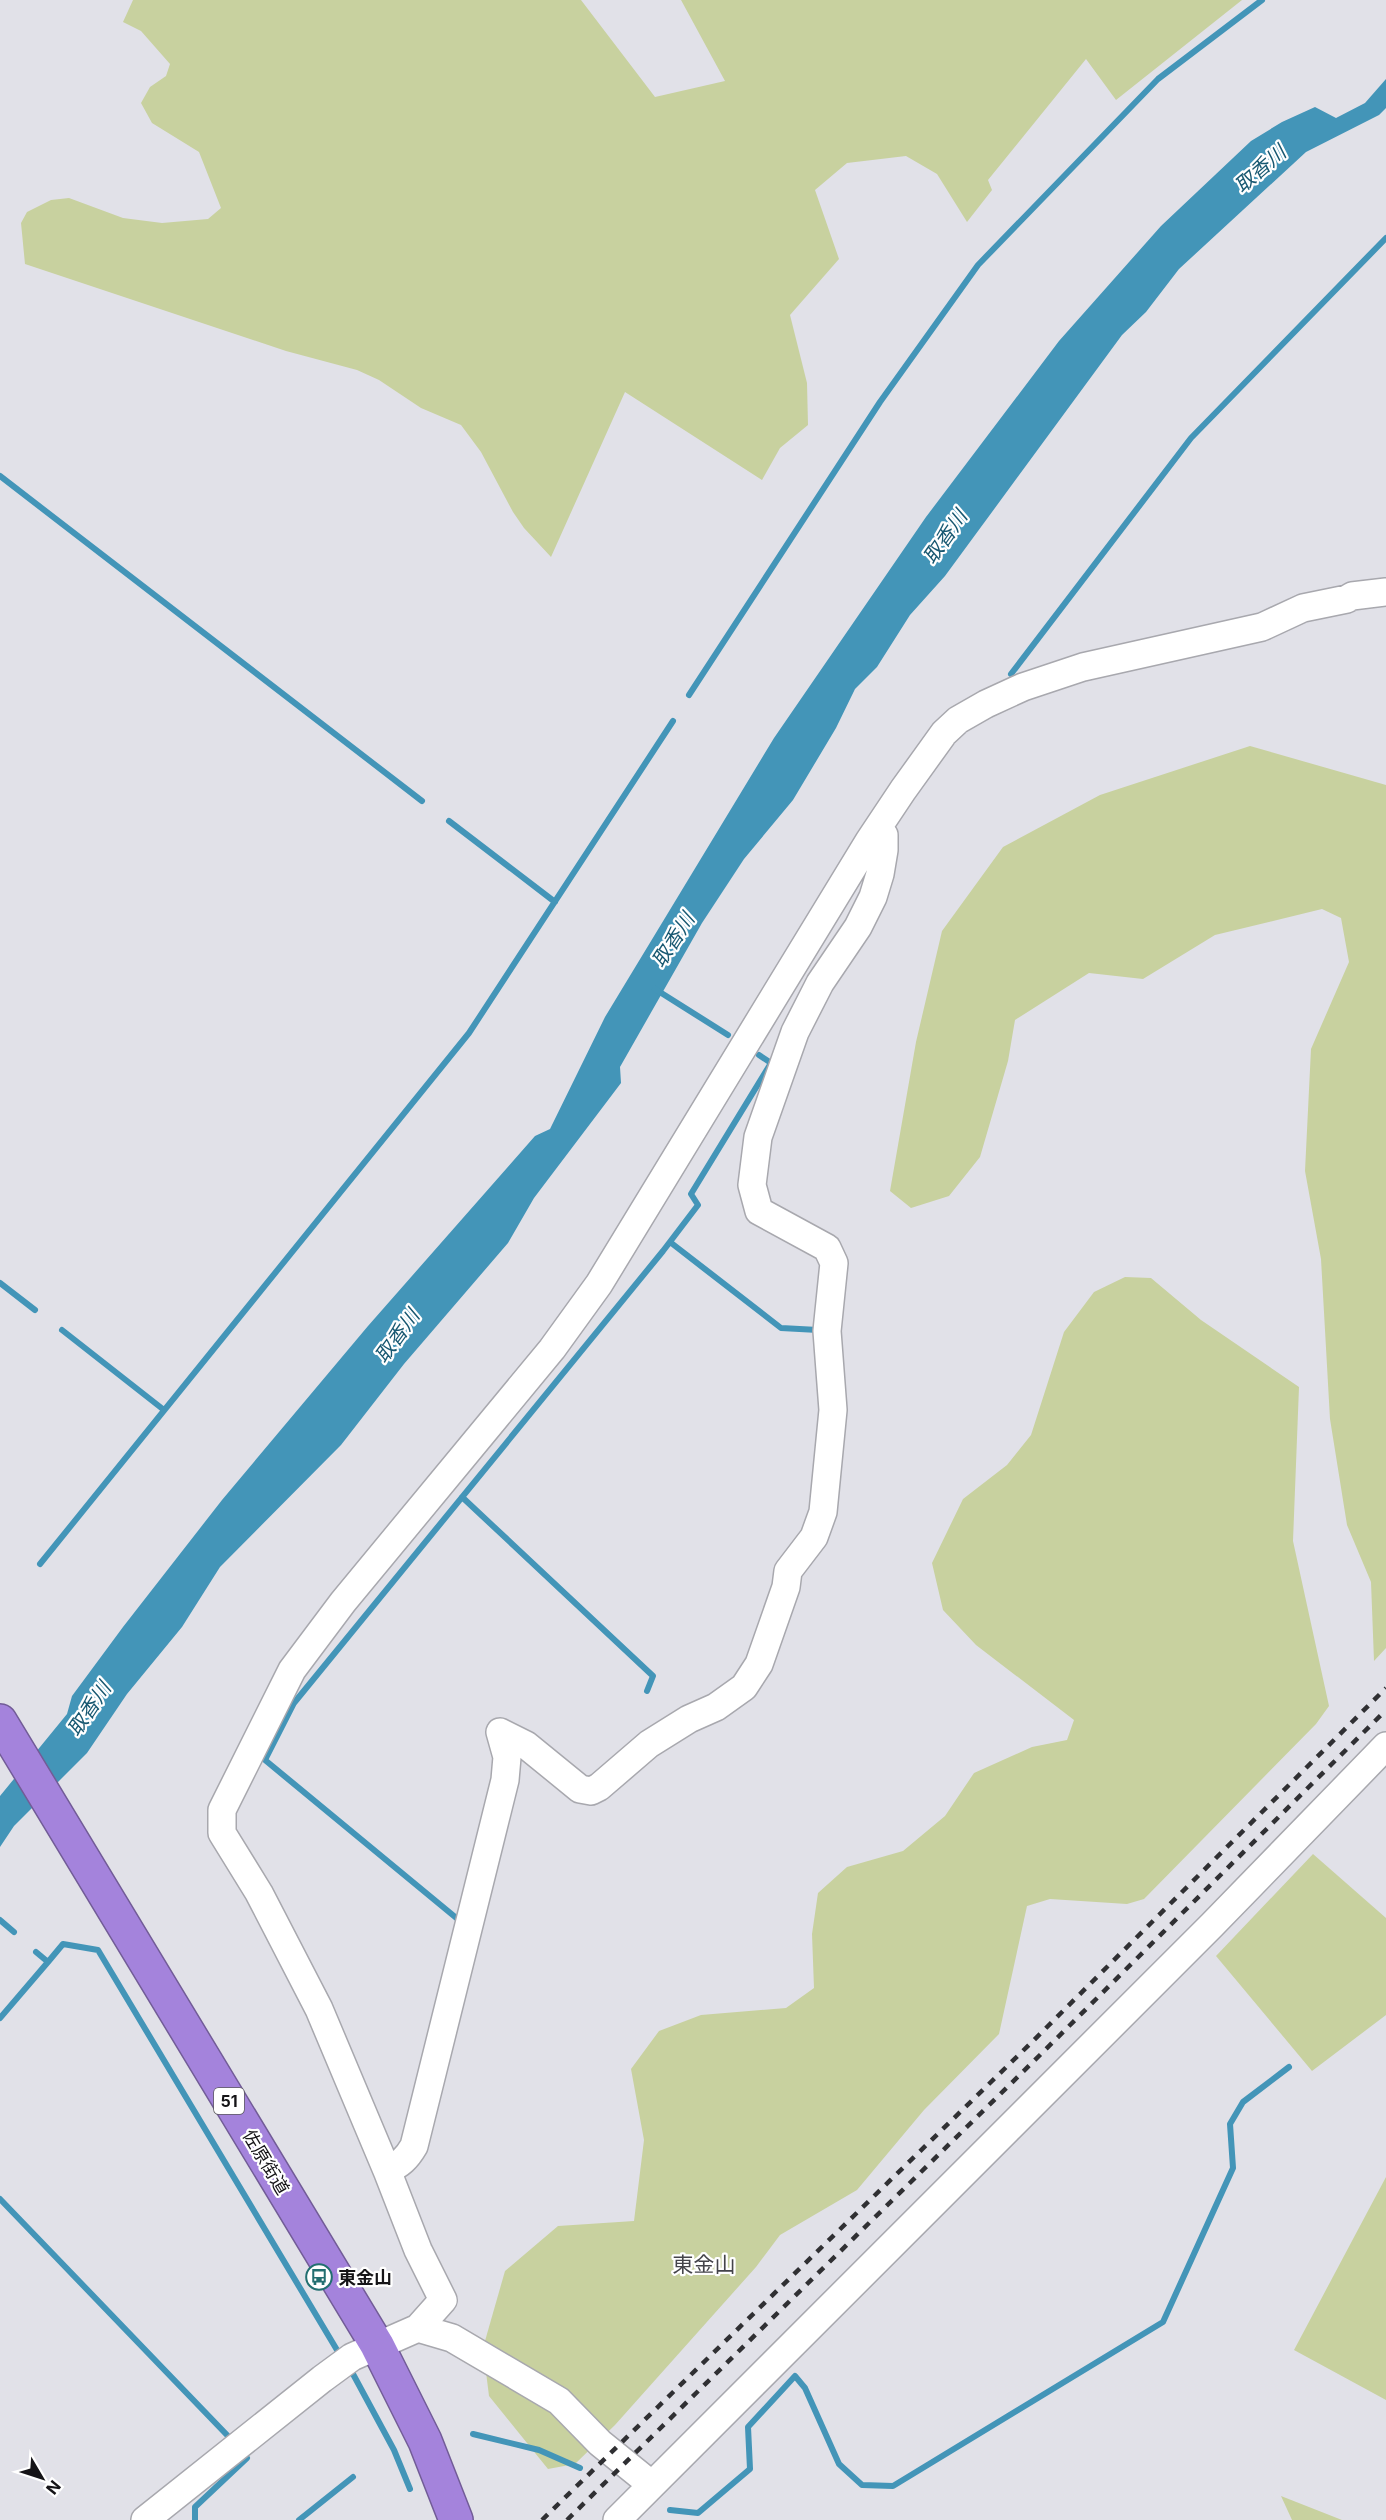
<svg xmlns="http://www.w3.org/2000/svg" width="1386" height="2520" font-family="Inter,'Noto Sans JP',sans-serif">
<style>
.green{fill:#c8d19f}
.water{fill:#4395b8}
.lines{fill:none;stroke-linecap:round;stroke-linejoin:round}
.stream{stroke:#4395b8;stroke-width:6}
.minor-casing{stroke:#a8a8ae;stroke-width:30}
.highway-casing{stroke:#725c97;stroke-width:36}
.minor{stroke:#fff;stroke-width:27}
.highway{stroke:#a483dc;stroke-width:33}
.rail{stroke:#303033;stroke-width:4.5;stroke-dasharray:8 8;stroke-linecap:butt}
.labels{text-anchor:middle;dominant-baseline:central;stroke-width:4.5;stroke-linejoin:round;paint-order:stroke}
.shield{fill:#fff;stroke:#5b5a5d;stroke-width:1.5}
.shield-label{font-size:16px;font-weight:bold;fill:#151417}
.street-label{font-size:18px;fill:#151417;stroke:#fff}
.poi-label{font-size:18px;font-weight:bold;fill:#151417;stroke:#fff;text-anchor:start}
.water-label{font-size:20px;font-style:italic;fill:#185871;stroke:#fff}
.quarter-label{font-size:21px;fill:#44444a;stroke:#fff}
</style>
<rect width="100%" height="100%" fill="#e1e1e8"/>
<path class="green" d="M 133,0 L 581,0 L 655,97 L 725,81 L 681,0 L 1242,0 L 1116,100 L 1086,59 L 988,180 L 992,190 L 967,222 L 937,174 L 906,156 L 847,163 L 815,190 L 839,259 L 790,315 L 807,383 L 808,425 L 780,448 L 762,480 L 625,392 L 551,557 L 524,528 L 513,512 L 481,452 L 461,425 L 421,408 L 379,380 L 357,370 L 286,351 L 25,264 L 21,223 L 27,212 L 51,200 L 69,198 L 123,218 L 162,223 L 208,219 L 221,208 L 199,152 L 152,123 L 141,103 L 150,87 L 166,76 L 170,64 L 141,31 L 123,22 Z
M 1250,746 L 1386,785 L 1386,1648 L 1374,1661 L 1371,1582 L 1347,1525 L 1330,1419 L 1321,1259 L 1305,1171 L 1311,1049 L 1349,962 L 1341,918 L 1322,909 L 1215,935 L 1143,979 L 1089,973 L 1015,1020 L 1008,1061 L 980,1157 L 949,1196 L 911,1208 L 890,1191 L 916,1042 L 942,931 L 1003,847 L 1100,795 Z
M 1125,1277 L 1151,1278 L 1201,1320 L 1299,1387 L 1293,1541 L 1329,1706 L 1316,1724 L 1144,1899 L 1127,1904 L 1050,1899 L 1027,1906 L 999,2034 L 924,2110 L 857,2190 L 780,2235 L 756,2267 L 615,2425 L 575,2464 L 548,2469 L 489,2396 L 483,2348 L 505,2271 L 558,2226 L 634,2221 L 644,2140 L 631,2069 L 659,2031 L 701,2015 L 786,2008 L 814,1988 L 812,1934 L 818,1893 L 847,1867 L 903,1851 L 945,1816 L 974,1773 L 1032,1747 L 1067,1740 L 1074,1720 L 976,1645 L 943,1610 L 932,1563 L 963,1499 L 1007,1465 L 1031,1435 L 1064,1332 L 1094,1292 Z
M 1313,1854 L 1386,1918 L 1386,2015 L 1312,2071 L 1216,1956 Z
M 1386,2177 L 1386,2400 L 1294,2350 Z
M 1281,2496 L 1342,2520 L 1292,2520 Z"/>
<path class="water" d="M 1386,79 L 1386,108 L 1379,115 L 1306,152 L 1179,269 L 1146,312 L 1122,335 L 945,576 L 910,615 L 877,667 L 855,689 L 836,728 L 793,800 L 744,859 L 702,923 L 620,1067 L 621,1083 L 534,1198 L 508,1243 L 404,1364 L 341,1445 L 220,1567 L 182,1627 L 127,1694 L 87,1753 L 14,1826 L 0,1847 L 0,1796 L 67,1714 L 72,1696 L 123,1627 L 222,1500 L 368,1326 L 535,1136 L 550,1129 L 605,1017 L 774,738 L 926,517 L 1059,341 L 1161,226 L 1251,141 L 1282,122 L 1315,107 L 1336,118 L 1365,103 Z"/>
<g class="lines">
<path class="stream" d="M 0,476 L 422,801
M 1011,674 L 1191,438 L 1386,238
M 689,695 L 880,402 L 978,265 L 1158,79 L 1262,0
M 449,821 L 555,902
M 655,989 L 728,1035
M 670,1242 L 781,1328 L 818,1330
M 0,1283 L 35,1310
M 62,1330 L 164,1410
M 462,1497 L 653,1676 L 647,1691
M 40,1564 L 469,1033 L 673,721
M 0,1920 L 14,1932
M 460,1921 L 265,1760 L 294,1703 L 663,1251 L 698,1205 L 691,1194 L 771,1063 L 759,1055
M 36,1952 L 48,1962 L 63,1944 L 98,1950 L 337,2350
M 0,2018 L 48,1962
M 0,2199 L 227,2435
M 353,2374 L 394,2450 L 410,2489
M 473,2434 L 539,2450 L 580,2468
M 670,2510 L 698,2513 L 750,2469 L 748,2427 L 795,2376 L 805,2388 L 839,2464 L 862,2485 L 893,2486 L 1163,2322 L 1233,2168 L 1230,2124 L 1243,2102 L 1289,2067
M 195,2520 L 195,2507 L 247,2458
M 299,2520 L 353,2477"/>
<g class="minor-casing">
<path id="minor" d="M 387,2170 C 400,2165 407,2158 414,2146 L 505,1780 L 507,1757 L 500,1732 L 526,1745 L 580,1789 L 591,1791 L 599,1787 L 649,1744 L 689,1719 L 716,1707 L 744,1687 L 759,1664 L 786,1587 L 788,1571 L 814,1537 L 823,1512 L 833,1410 L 827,1331 L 834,1263 L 827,1248 L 759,1211 L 752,1185 L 758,1137 L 795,1032 L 820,983 L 858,927 L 873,897 L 880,874 L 884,850 L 884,835 L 878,828
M 418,2328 L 452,2338 L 559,2401 L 600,2443 L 652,2485
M 145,2520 L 322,2379 L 352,2357 L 418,2328 L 443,2300 L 418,2250 L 388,2173 L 319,2009 L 259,1893 L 222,1833 L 222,1810 L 292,1670 L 343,1602 L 552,1349 L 599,1284 L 869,841 L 903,790 L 944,733 L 958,720 L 986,704 L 1023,687 L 1083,667 L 1262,627 L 1303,608 L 1347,599 L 1352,596 L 1386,592
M 617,2520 L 1212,1925 L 1386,1746"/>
</g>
<g class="highway-casing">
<path id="highway" d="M 0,1721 L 377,2345 L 425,2441 L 456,2520"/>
</g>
<use href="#minor" class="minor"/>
<use href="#highway" class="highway"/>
<path class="rail" d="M 542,2520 L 1033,2041 L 1386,1688
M 567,2520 L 1042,2053 L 1386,1710"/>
</g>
<defs>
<g id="bus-ring" transform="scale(1.35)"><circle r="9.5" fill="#fff" stroke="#236f71" stroke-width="1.5"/><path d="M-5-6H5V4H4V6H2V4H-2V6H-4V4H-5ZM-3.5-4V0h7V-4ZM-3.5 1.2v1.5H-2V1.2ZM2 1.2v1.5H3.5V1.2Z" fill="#236f71"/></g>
</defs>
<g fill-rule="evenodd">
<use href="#bus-ring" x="319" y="2277"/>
</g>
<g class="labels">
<rect class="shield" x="214" y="2088" width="30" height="26" rx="4.5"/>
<g class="shield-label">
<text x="229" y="2101">51</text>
</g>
<g class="street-label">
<text transform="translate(266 2162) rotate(59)">佐原街道</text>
</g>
<g class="poi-label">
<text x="338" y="2277">東金山</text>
</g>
<g class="water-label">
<text transform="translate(1260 169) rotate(-41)">取香川</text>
<text transform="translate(945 537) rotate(-55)">取香川</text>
<text transform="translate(673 940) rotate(-57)">取香川</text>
<text transform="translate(397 1336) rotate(-54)">取香川</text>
<text transform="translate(89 1709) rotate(-56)">取香川</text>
</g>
<g class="quarter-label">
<text x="704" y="2264">東金山</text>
</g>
</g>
<g transform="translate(42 2478) rotate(129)" stroke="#ffffff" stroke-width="4.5" paint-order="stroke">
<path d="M0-4.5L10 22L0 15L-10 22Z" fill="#151417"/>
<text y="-9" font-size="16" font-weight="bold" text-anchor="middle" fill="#151417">N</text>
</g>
</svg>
